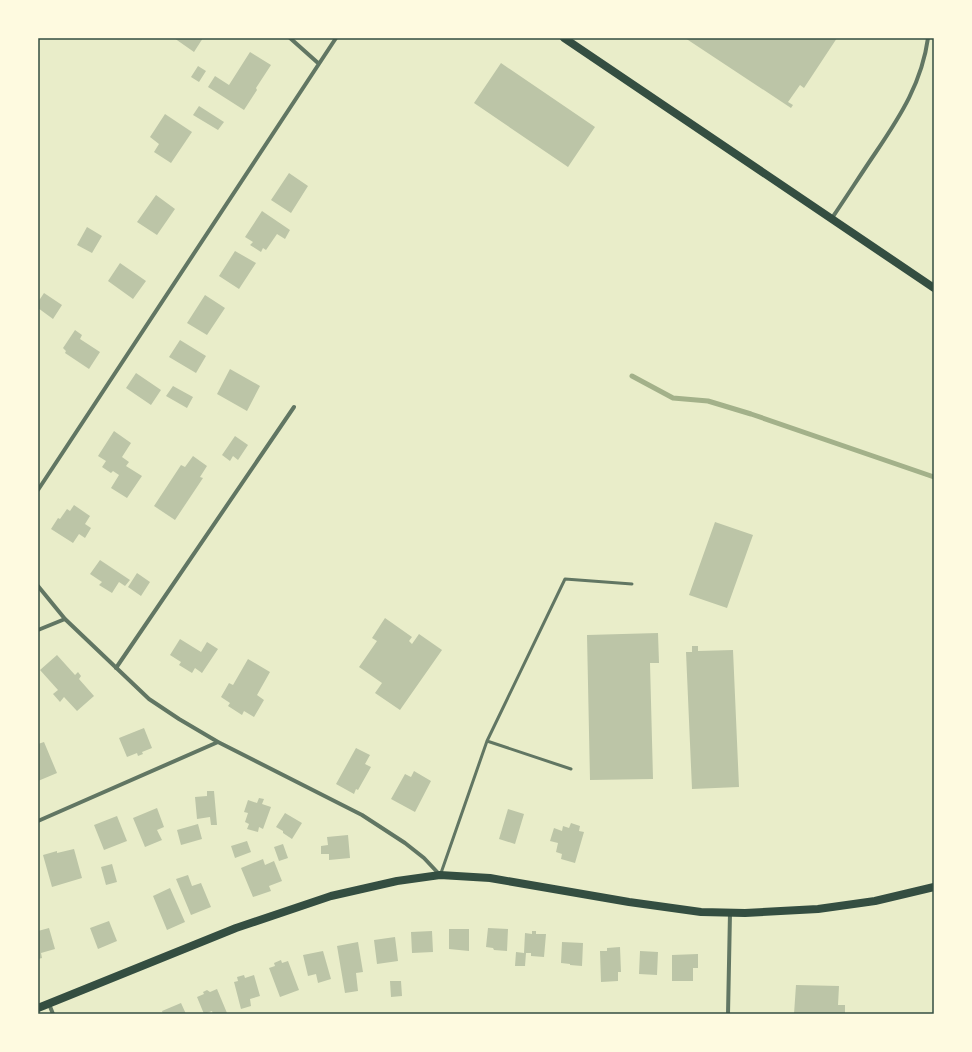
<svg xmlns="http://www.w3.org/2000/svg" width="972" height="1052" font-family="Barlow,sans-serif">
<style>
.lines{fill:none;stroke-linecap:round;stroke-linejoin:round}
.stream{stroke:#a3b18a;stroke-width:5}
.building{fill:#bcc5a7}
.service{stroke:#617663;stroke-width:3}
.minor{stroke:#617663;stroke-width:4}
.secondary{stroke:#344e41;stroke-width:8}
.neatline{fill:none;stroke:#344e41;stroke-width:1.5}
</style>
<rect width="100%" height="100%" fill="#e9edc9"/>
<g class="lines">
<path class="stream" d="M 632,376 L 673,398 L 708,401 L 751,414 L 934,477"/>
</g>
<path class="building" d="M 174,38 L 203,38 L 194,52 Z
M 685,38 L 837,38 L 804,88 L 800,85 L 788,102 L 793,105 L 791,108 Z
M 250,52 L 271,65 L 256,88 L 257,90 L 244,110 L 208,87 L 215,76 L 229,85 Z
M 501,63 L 595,127 L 568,167 L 474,103 Z
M 198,66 L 206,71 L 199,82 L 191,77 Z
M 199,106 L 224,122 L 218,130 L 193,115 Z
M 165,114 L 192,132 L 171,163 L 154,152 L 159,144 L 150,137 Z
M 289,173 L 308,186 L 291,213 L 271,200 Z
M 156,195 L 175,209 L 157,235 L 137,222 Z
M 262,211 L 290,230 L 285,239 L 277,234 L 266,250 L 263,248 L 261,252 L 250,245 L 253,242 L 245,237 Z
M 87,227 L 102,236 L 92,253 L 77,245 Z
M 235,251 L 256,263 L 239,289 L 219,276 Z
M 120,263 L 146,281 L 133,299 L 108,281 Z
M 44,293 L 62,305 L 53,319 L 38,308 L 38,302 Z
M 205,295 L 225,308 L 207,335 L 187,323 Z
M 75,330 L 82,335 L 80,339 L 100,352 L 89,369 L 65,353 L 66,351 L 63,348 Z
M 180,340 L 206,356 L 196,373 L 169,357 Z
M 230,369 L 260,386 L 247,411 L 217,394 Z
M 136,373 L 161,390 L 151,405 L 126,388 Z
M 173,386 L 193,397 L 187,408 L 166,396 Z
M 114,431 L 131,443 L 122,457 L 129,462 L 126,466 L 142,476 L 127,498 L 111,488 L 119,475 L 113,471 L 111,473 L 102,467 L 106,461 L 98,456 Z
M 235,436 L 248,445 L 238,460 L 233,456 L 230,461 L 222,455 Z
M 193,456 L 207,466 L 200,477 L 203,478 L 175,520 L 154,506 L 181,465 L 185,467 Z
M 74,505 L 90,516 L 85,524 L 91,528 L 85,538 L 79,534 L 73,543 L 51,529 L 58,518 L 60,519 L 67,509 L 70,511 Z
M 715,522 L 753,535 L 727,608 L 689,595 Z
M 100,560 L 130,580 L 125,586 L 119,582 L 112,593 L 99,585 L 102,582 L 90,574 Z
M 137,573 L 150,582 L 141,596 L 128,587 Z
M 385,618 L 412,637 L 409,641 L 412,644 L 419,634 L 442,650 L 400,710 L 375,693 L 382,683 L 359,667 L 377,641 L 372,638 Z
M 658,633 L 659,663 L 650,663 L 653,779 L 590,780 L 587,635 Z
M 180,639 L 201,652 L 207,642 L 218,649 L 202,673 L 195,668 L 192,673 L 179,665 L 181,662 L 170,655 Z
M 692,646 L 698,646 L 698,651 L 733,650 L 739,787 L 692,789 L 686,652 L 692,652 Z
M 57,655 L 75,675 L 78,672 L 81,676 L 79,679 L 94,696 L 77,711 L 64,697 L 60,702 L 53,694 L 58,690 L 40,670 Z
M 248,659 L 270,672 L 257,695 L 264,700 L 254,717 L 244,711 L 242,715 L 228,706 L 230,703 L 221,697 L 229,683 L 233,685 Z
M 144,728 L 152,748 L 142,752 L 143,754 L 138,756 L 137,753 L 127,757 L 119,738 Z
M 44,742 L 57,773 L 38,781 L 38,744 Z
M 356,748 L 370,755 L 365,764 L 371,767 L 358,790 L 356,789 L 354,794 L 336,784 Z
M 414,771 L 431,781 L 415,812 L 391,799 L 405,774 L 411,777 Z
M 207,791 L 214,791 L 217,825 L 211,825 L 210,817 L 197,819 L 195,797 L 207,796 Z
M 259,798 L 264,799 L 262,804 L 271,807 L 263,829 L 259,827 L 258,832 L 247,829 L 249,824 L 245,822 L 248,813 L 244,812 L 248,800 L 257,803 Z
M 157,808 L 164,827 L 157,830 L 162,840 L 145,847 L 133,818 Z
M 508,809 L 524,814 L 515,844 L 499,839 Z
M 285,813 L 302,823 L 292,839 L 283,833 L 283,831 L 276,827 Z
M 117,816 L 127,841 L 104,850 L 94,825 Z
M 571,823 L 580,826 L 579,831 L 584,832 L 575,863 L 561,859 L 562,854 L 556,852 L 558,843 L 550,841 L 554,828 L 562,831 L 563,826 L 569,828 Z
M 198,824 L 202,839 L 181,845 L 177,830 Z
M 348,835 L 350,858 L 329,860 L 329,854 L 321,854 L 321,846 L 328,845 L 327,837 Z
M 247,841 L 251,852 L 235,858 L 231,846 Z
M 283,844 L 288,858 L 279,861 L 274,847 Z
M 74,849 L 82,878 L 52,887 L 43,855 L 57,851 L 57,853 Z
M 263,859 L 265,865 L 274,861 L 282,881 L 269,886 L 271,891 L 253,897 L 241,868 Z
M 112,864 L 117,882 L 106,885 L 101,867 Z
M 188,875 L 192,886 L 201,883 L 211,907 L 191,915 L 176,879 Z
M 170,888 L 185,922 L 167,930 L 153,896 Z
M 109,921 L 117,941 L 98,949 L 90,928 Z
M 49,928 L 55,949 L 41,953 L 42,958 L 38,959 L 38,931 Z
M 488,928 L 508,929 L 507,951 L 494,950 L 493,948 L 486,947 Z
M 449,929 L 469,929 L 469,951 L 449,949 Z
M 432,931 L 433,952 L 412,953 L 411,932 Z
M 532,931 L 536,931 L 536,934 L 546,934 L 544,957 L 531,956 L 531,953 L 526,953 L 525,966 L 515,966 L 516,952 L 524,953 L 525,933 L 532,934 Z
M 395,937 L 398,961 L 377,964 L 374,940 Z
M 358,942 L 363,972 L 356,973 L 358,991 L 345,993 L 337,946 Z
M 562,942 L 583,943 L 582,966 L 570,965 L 570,964 L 561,963 Z
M 620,947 L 621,972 L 618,972 L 618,981 L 601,982 L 600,951 L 607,951 L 607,948 Z
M 323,951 L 331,979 L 318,983 L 316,974 L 308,976 L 303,955 Z
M 640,951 L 658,952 L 657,975 L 639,974 Z
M 698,954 L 698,968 L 693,968 L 693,981 L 672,981 L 672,955 Z
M 281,960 L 282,963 L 288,961 L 299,990 L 280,997 L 269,968 L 275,966 L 274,963 Z
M 244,975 L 245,978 L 254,975 L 260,996 L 250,999 L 251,1006 L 241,1009 L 234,982 L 238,981 L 237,977 Z
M 390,981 L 401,981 L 402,996 L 391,997 Z
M 796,985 L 839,986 L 838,1005 L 845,1005 L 845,1014 L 794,1014 Z
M 217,989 L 227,1013 L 213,1014 L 212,1011 L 204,1014 L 197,997 L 204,994 L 203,992 L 207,990 L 210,992 Z
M 181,1003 L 186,1014 L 163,1014 L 162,1011 Z"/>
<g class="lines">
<path class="service" d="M 487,741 L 571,769
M 441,873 L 487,741 L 565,579 L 632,584"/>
<path class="minor" d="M 290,38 L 318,63
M 832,218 C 847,196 861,174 876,152 C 901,115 922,82 928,38
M 38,490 L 336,38
M 38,586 L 65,619 L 149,699 L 179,719 L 218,742 L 362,815 L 405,843 L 424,858 L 439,874
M 38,630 L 65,619
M 116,668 L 294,407
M 38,821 L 218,742
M 49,1004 L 53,1014
M 728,1014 L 730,913"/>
<path class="secondary" d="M 564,38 L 934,288
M 38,1008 L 236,928 L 331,896 L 397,881 L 440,875 L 490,878 L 629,902 L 701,912 L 745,913 L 818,909 L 875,901 L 934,887"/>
</g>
<rect width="972" height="1052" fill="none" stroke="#fefae0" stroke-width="78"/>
<rect x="39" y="39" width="894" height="974" class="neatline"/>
</svg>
